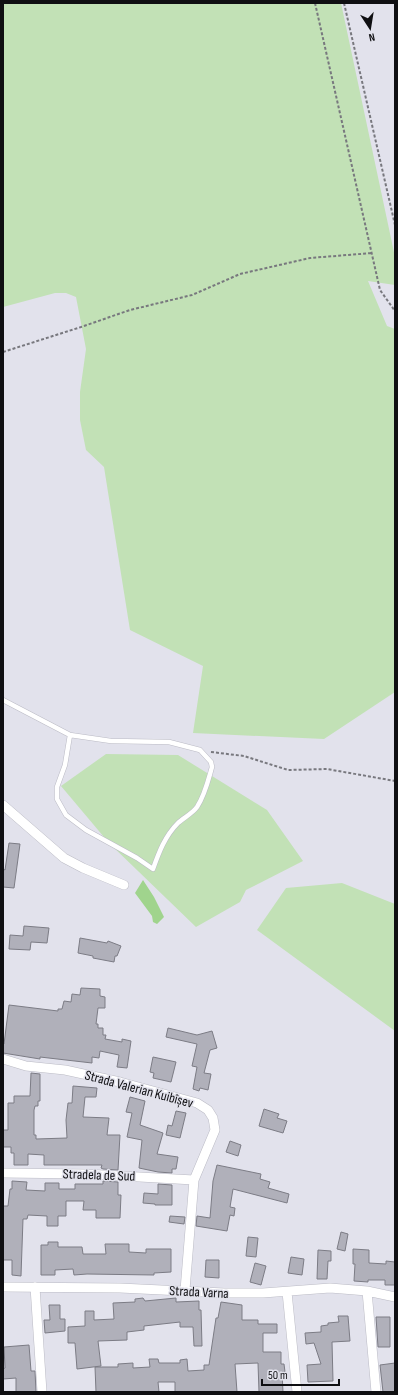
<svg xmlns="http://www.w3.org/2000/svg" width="398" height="1395" font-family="'Sofia Sans Condensed',sans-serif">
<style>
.green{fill:#c2e1b6}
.water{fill:#a0d48d}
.building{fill:#b0b0ba;stroke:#7c7c85}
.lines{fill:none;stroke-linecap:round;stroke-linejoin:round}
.lane-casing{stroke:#bbbbc5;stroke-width:5.5}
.street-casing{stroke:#bbbbc5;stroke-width:10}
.path{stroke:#78787e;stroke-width:2;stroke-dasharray:3 2;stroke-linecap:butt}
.lane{stroke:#fff;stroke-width:4.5}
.street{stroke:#fff;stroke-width:9}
.labels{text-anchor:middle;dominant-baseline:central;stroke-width:3;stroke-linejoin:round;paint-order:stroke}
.street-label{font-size:14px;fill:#0f0f12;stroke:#e2e2ec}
</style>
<rect width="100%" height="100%" fill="#e2e2ec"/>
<path class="green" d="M 3,3 L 341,3 L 395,257 L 395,285 L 368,281 L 387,326 L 395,329 L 395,692 L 324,739 L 193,733 L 203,666 L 130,630 L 104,467 L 86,450 L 80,420 L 80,392 L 86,349 L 76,297 L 66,293 L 55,293 L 3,307 Z
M 106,754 L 178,755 L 267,810 L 303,861 L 246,890 L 240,902 L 196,927 L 109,843 L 61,786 Z
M 342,883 L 395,904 L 395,1031 L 257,930 L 286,888 Z"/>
<path class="water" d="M 143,880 L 154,897 L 164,917 L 157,924 L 153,922 L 152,916 L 135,893 Z"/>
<path class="building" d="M 9,843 L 20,844 L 14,888 L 3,887 L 3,869 L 5,870 Z
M 24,926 L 49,928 L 47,943 L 31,942 L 30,950 L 9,949 L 10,935 L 23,936 Z
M 80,938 L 107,943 L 108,941 L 121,946 L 117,956 L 115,956 L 114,962 L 93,958 L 93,956 L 78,953 Z
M 81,988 L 100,989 L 100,996 L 105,997 L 105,1008 L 98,1008 L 96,1024 L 98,1024 L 98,1028 L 103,1028 L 103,1035 L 106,1035 L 105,1039 L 122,1042 L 122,1039 L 131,1041 L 127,1068 L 117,1067 L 119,1055 L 100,1051 L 99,1058 L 92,1057 L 92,1063 L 40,1057 L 40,1059 L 3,1053 L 3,1044 L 4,1044 L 9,1005 L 58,1011 L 58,1009 L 62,1009 L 64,1001 L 71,1002 L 72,994 L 80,995 Z
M 168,1028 L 197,1035 L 212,1031 L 217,1048 L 210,1050 L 204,1073 L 211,1074 L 208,1090 L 200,1088 L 199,1091 L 193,1089 L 197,1067 L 192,1066 L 197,1044 L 166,1037 Z
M 153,1057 L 176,1062 L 171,1082 L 153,1078 L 154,1073 L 150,1072 Z
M 31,1073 L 40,1074 L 40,1101 L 38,1101 L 38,1106 L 35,1106 L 34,1110 L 34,1135 L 36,1135 L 36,1139 L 67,1138 L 66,1120 L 68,1103 L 72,1103 L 73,1086 L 97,1088 L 96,1097 L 85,1097 L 83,1117 L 109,1118 L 107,1135 L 120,1135 L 118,1170 L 103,1169 L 101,1168 L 102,1165 L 44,1165 L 44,1155 L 28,1154 L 28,1165 L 14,1165 L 14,1153 L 11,1153 L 11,1147 L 3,1147 L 3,1130 L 8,1130 L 8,1103 L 14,1103 L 14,1096 L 30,1096 Z
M 130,1097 L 145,1101 L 140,1125 L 163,1133 L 157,1154 L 178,1157 L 176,1169 L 172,1169 L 172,1173 L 158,1172 L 139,1168 L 142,1140 L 127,1137 L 132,1113 L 126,1112 Z
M 264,1109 L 279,1114 L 277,1118 L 287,1121 L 283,1133 L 259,1126 Z
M 176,1111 L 186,1113 L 180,1138 L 166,1135 L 168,1125 L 172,1126 Z
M 230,1141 L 241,1145 L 238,1156 L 226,1152 Z
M 217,1165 L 261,1174 L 260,1179 L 270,1182 L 268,1188 L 289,1194 L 287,1203 L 233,1189 L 230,1207 L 235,1208 L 234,1216 L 230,1215 L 227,1231 L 196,1226 L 197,1216 L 210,1218 L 213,1181 Z
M 12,1181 L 27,1182 L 26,1190 L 45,1191 L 45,1183 L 59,1183 L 59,1189 L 75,1189 L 75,1184 L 103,1184 L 103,1181 L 118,1182 L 118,1195 L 121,1195 L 120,1218 L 96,1218 L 96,1210 L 83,1210 L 84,1201 L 66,1201 L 66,1216 L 58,1216 L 58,1226 L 47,1226 L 47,1216 L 28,1215 L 27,1219 L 23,1219 L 21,1276 L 12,1275 L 12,1260 L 3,1260 L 3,1206 L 8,1206 L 10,1189 L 12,1189 Z
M 158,1184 L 172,1185 L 172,1205 L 155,1205 L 155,1204 L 143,1203 L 144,1193 L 158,1194 Z
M 170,1216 L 185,1217 L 184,1224 L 169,1222 Z
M 341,1232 L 348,1234 L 345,1251 L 337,1249 Z
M 248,1237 L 258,1238 L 256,1257 L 246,1256 Z
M 48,1242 L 58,1242 L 58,1247 L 82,1247 L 83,1254 L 106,1254 L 105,1244 L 129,1244 L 129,1252 L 146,1253 L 146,1249 L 171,1249 L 171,1272 L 154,1273 L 154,1275 L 87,1274 L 74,1275 L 73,1269 L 55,1270 L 55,1275 L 41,1275 L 41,1245 L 48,1245 Z
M 353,1249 L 369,1250 L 369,1263 L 386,1264 L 386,1261 L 395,1262 L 395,1285 L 385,1285 L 385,1280 L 368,1280 L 368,1282 L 354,1281 L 355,1264 L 353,1264 Z
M 318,1250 L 331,1251 L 331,1261 L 328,1261 L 327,1279 L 317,1279 Z
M 291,1257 L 304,1259 L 302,1275 L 288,1273 Z
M 206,1260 L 219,1260 L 219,1278 L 205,1277 Z
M 255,1263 L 266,1266 L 261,1285 L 250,1282 Z
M 143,1298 L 145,1301 L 176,1298 L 176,1302 L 199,1301 L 199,1310 L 201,1310 L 202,1346 L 194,1346 L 193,1327 L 180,1327 L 180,1322 L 144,1326 L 144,1330 L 127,1332 L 127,1340 L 98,1341 L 101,1366 L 77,1369 L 75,1343 L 68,1343 L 68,1327 L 85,1326 L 85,1311 L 94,1311 L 94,1320 L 114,1319 L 113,1303 L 135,1302 L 135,1299 Z
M 221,1302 L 242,1305 L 242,1320 L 258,1320 L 258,1324 L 277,1324 L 277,1333 L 263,1333 L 263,1352 L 281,1352 L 281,1364 L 284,1364 L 285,1372 L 282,1372 L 283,1392 L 259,1392 L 258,1363 L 235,1364 L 237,1392 L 175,1392 L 175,1382 L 158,1382 L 159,1392 L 96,1392 L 95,1367 L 118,1367 L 118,1364 L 133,1363 L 133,1368 L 150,1367 L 149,1359 L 158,1359 L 159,1363 L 180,1363 L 180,1360 L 187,1359 L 188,1371 L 204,1370 L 204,1365 L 209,1365 L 216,1318 L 218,1318 Z
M 49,1305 L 60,1305 L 60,1319 L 65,1319 L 65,1331 L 45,1333 L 44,1320 L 50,1320 Z
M 338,1316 L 348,1316 L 350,1341 L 332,1342 L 333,1381 L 308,1382 L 307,1365 L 321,1364 L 314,1343 L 306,1344 L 305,1333 L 321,1332 L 321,1326 L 328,1325 L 328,1323 L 339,1322 Z
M 376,1317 L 390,1317 L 390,1347 L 378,1347 Z
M 29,1345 L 31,1371 L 35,1371 L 36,1392 L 16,1392 L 16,1378 L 3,1379 L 3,1369 L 5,1368 L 4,1347 Z
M 395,1363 L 395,1392 L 383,1392 L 380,1365 Z"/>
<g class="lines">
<g class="lane-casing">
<path id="lane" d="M 3,700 L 70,735 L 111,741 L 169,742 L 200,750 L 211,762 L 212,767 C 208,781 205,795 197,807 C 192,814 183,818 178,823 C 165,836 159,852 153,869 L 137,858 L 86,830 L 66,815 L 57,799 L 57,787 L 65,765 L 70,735"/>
</g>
<g class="street-casing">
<path id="street" d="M 3,805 L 64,858 L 83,868 L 124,885
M 3,1059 L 26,1066 L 65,1070 L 120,1082 L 197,1103 L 208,1110 L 213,1118 L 215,1130 L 194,1180 L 185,1290
M 3,1173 L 85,1174 L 194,1180
M 3,1287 L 120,1288 L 224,1293 L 263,1293 L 330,1288 L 367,1291 L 395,1297
M 35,1287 L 42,1392
M 367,1291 L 376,1392
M 287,1292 L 297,1392"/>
</g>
<path class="path" d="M 315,3 L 380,290 L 395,311
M 344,3 L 395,225
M 3,352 L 81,327 L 130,310 L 192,295 L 240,274 L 310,258 L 372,253
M 211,752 L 244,756 L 288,770 L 327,769 L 395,781"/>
<use href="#lane" class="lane"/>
<use href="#street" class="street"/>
</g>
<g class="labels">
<g class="street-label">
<text transform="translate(139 1089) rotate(15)">Strada Valerian Kuibîșev</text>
<text transform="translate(99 1175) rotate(2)">Stradela de Sud</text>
<text transform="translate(199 1292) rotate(3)">Strada Varna</text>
</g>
</g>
<rect width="398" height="1395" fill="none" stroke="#0f0f12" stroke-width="8"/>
<g transform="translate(370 28) rotate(168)" stroke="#e2e2ec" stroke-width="3" paint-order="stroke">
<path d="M0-3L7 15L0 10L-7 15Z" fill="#0f0f12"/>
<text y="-6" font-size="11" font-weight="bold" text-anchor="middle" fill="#0f0f12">N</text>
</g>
<path d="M262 1379v6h77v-6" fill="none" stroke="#0f0f12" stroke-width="2"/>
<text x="268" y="1379" font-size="12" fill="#0f0f12" stroke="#e2e2ec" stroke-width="3" paint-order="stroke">50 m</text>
</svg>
